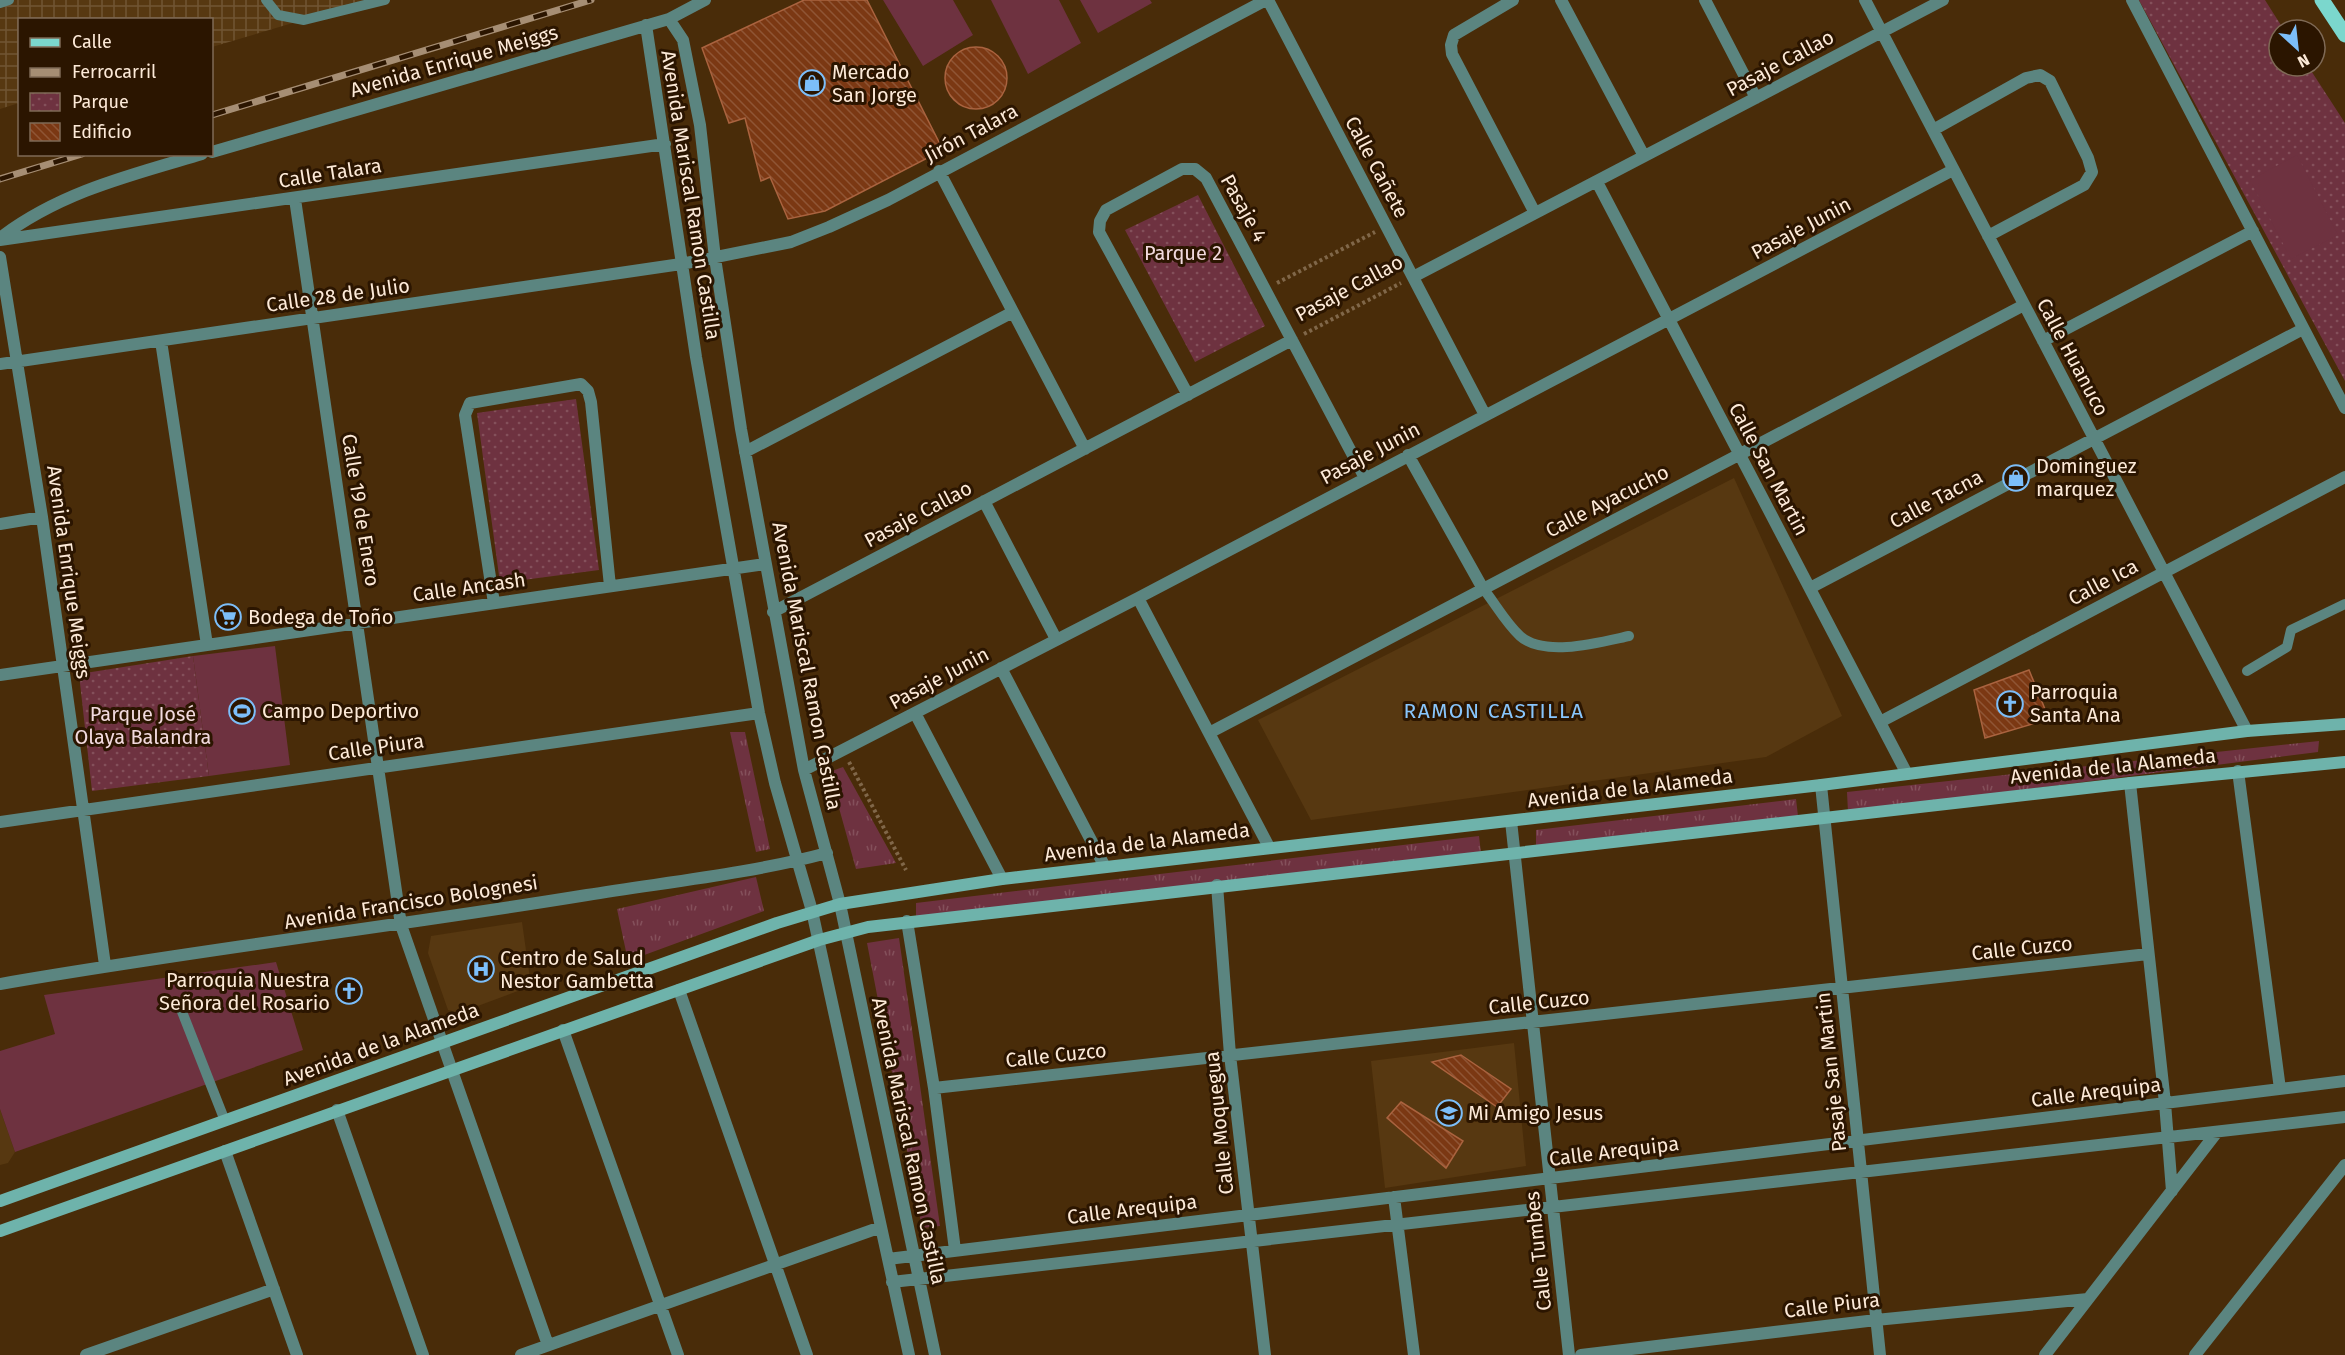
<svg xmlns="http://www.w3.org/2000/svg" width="2345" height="1355" font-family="'Fira Sans',sans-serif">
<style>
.built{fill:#573811}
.industrial{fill:url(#industrial-grid)}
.grass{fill:url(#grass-tufts)}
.park{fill:url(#park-dots)}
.garden{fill:#6e3240}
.building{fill:url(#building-back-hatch);stroke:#aa633f;stroke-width:1.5}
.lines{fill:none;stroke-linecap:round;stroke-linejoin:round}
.path{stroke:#806749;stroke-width:4;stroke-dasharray:3 3;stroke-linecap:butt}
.lane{stroke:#5b8580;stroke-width:10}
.street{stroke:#5b8580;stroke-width:12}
.secondary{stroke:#6eb3ab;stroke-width:12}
.primary{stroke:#7bd7cd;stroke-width:15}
.rail-casing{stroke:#a68e74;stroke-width:7}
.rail{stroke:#2b1500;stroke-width:4.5;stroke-dasharray:14;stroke-linecap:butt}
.labels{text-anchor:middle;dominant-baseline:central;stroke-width:6;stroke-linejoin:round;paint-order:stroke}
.street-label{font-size:20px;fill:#fdead8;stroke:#2b1500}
.poi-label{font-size:20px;fill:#fdead8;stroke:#2b1500;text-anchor:start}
.park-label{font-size:20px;fill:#f2dade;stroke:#2b1500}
.neighbourhood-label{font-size:21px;letter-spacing:1.5px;fill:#88c5fb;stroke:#2b1500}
</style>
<defs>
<pattern id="industrial-grid" width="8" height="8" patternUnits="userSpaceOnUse" patternTransform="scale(1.5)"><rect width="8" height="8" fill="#573811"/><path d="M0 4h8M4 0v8" fill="none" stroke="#705533"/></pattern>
<pattern id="grass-tufts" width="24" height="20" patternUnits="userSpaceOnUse" patternTransform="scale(1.5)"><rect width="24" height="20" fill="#6e3240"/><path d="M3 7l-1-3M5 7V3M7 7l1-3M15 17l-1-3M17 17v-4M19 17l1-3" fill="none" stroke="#84505b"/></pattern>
<pattern id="park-dots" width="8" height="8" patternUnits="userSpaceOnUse" patternTransform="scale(1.5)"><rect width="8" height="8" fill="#6e3240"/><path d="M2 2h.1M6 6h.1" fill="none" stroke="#84505b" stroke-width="1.8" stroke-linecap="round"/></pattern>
<pattern id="building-back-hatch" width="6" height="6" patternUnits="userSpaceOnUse" patternTransform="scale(1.5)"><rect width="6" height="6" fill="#7b3813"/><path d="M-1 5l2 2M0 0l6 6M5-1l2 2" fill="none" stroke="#8f5535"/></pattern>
</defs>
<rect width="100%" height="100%" fill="#492c09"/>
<path class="built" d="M 1734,478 L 1842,716 L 1766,757 L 1311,820 L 1258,720 Z
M 522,922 L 531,986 L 459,1013 L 448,1010 L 428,953 L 431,936 Z
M 1514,1043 L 1526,1166 L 1385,1188 L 1371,1061 Z
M 0,1109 L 15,1152 L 8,1163 L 0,1165 Z"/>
<path class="industrial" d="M 0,0 L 370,0 L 212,47 L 212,20 L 20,20 L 19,103 L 0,109 Z"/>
<path class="grass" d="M 730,732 L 745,732 L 770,849 L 756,852 Z
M 2319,741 L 2318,752 L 1848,812 L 1847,792 Z
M 843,767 L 896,863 L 856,869 L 829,772 Z
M 1796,799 L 1798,816 L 1536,848 L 1536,830 Z
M 1479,836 L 1481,853 L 916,918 L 916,903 Z
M 756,877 L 764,911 L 628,961 L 617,909 Z
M 899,938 L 940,1226 L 922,1228 L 867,943 Z"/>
<path class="park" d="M 2139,0 L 2265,0 L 2284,30 L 2279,30 L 2279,66 L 2308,66 L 2345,123 L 2345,381 Z
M 1198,195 L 1265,326 L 1195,362 L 1125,230 Z
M 576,399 L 599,570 L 500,583 L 477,413 Z
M 193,656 L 209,776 L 92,791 L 79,674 Z"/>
<path class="garden" d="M 883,0 L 953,0 L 973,35 L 923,66 Z
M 991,0 L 1059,0 L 1081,43 L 1028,74 Z
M 1080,0 L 1150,0 L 1152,3 L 1098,33 Z
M 2297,155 L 2338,235 L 2291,259 L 2250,180 Z
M 275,646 L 290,765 L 209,776 L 193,656 Z
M 276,962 L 303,1050 L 15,1152 L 0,1109 L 0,1051 L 55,1034 L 44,995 Z"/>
<path class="building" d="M 804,0 L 867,0 L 943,150 L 825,211 L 788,219 L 770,177 L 761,181 L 745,118 L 729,123 L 702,48 Z
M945 78a31 31 0 1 1 62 0a31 31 0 1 1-62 0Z
M 2029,670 L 2049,719 L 1985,738 L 1974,690 Z
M 1461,1055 L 1511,1089 L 1497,1107 L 1432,1062 Z
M 1401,1102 L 1463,1141 L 1446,1168 L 1387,1118 Z"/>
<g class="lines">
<path class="path" d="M 1277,283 L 1375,232
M 1304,334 L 1401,283
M 849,762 L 906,870"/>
<path class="lane" d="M 266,0 L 278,15 L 304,20 L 385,0
M 0,3 L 9,0
M 1482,587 C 1495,603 1505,622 1520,636 C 1544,658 1601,642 1629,636
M 2247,671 L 2287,647 L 2291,630 L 2345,604
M 179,1004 L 225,1121"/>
<path class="street" d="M 1268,0 L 1485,415
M 1513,0 L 1454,35 L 1451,45 L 1452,54 L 1535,213
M 1561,0 L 1644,156
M 1705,0 L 1756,98
M 1865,0 L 2247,731
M 2132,0 L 2345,408
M 669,19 L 683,40 L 700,125 L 715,258 L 741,429 L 804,770 L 840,904 L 935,1355
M 646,25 L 696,357 L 759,713 L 775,783 L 812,911 L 909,1355
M 1933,130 L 2026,78 L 2040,75 L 2050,81 L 2088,158 L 2092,172 L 2084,185 L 1988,236
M 212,152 L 669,19 L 705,0
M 939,171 L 1085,449
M 1597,182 L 1907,774
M 295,199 L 401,925 L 548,1345
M 0,238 C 60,192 131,175 202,154
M 0,240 L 665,144
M 0,257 L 42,517 L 105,965
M 1413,277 L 1943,0
M 161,341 L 207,645
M 2043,341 L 2253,231
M 0,364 L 681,264 L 791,242 L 829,227 L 888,200 L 1266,0
M 1188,395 L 1099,232 L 1100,221 L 1106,210 L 1182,169 L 1195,169 L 1206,178 L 1365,478
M 745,452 L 1013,312
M 1408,455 L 1482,587
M 984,501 L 1056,639
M 0,524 L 42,517
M 1810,588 L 2303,329
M 1138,598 L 1269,847
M 494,603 L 465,415 L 470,403 L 581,384 L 588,391 L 591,402 L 610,586
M 773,612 L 1292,340
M 1001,668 L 1105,867
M 0,675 L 765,564
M 915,713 L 1002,879
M 1880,722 L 2345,477
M 1209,733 L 2024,305
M 804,770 L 1138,598 L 1953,170
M 2238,771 L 2280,1089
M 2130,783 L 2165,1103 L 2172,1191
M 1821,785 L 1880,1355
M 1511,821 L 1569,1355
M 0,822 L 759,713
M 1217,885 L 1230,1055 L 1265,1355
M 907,921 L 934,1088 L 955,1250
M 0,984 C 195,950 391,927 587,895 C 667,882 749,874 827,853
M 679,990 L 807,1355
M 563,1030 L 678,1355
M 934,1088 L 2148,954
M 337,1110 L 423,1355
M 225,1151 L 297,1355
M 1394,1197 L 1414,1355
M 888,1259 L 2345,1081
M 892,1282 L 2345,1117
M 86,1355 L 274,1289
M 521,1355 L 881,1227
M 1581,1355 L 1876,1320 L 2088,1299
M 2045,1355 L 2217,1132
M 2195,1355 L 2345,1165"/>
<path class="secondary" d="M 0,1201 L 777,923 L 840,904 L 1002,879 L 1821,785 L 2247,731 L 2345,724
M 0,1231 L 819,940 L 868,927 L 2130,783 L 2345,762"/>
<path class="primary" d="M 2322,0 L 2345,35"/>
<g class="rail-casing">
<path id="rail" d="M 212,115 L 591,0
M 0,179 L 82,154"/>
</g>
<use href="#rail" class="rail"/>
</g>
<defs>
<g id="shop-ring" transform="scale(1.35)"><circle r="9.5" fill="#2b1500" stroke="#7cbef9" stroke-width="1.5"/><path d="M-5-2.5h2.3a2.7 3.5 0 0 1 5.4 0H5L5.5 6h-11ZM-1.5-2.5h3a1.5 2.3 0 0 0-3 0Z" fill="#7cbef9"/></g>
<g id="supermarket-ring" transform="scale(1.35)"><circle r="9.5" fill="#2b1500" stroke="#7cbef9" stroke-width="1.5"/><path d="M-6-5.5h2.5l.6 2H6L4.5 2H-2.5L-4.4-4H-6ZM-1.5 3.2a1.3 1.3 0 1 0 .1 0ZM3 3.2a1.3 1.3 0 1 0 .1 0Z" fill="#7cbef9"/></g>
<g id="church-ring" transform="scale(1.35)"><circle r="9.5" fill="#2b1500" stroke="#7cbef9" stroke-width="1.5"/><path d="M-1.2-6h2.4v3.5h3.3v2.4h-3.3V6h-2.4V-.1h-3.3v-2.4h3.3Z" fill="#7cbef9"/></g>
<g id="stadium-ring" transform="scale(1.35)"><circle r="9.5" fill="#2b1500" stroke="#7cbef9" stroke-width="1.5"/><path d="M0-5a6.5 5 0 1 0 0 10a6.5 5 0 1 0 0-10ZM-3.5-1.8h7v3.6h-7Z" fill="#7cbef9"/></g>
<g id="hospital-ring" transform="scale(1.35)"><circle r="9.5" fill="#2b1500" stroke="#7cbef9" stroke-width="1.5"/><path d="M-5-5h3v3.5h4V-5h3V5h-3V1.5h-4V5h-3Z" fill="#7cbef9"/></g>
<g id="school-ring" transform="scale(1.35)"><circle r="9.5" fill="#2b1500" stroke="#7cbef9" stroke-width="1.5"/><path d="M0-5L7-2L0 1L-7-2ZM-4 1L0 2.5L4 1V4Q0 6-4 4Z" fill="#7cbef9"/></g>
</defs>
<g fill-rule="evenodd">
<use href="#shop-ring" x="812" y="83"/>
<use href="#shop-ring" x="2016" y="478"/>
<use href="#supermarket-ring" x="228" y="617"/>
<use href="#church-ring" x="2010" y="704"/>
<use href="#stadium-ring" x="242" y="711"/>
<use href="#hospital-ring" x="481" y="969"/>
<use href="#church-ring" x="349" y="991"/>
<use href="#school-ring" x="1449" y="1113"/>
</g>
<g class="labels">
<g class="street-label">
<text transform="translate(454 61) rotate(-16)">Avenida Enrique Meiggs</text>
<text transform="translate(1780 63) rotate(-28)">Pasaje Callao</text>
<text transform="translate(971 133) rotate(-28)">Jirón Talara</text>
<text transform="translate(1377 167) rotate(62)">Calle Cañete</text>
<text transform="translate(330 173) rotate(-9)">Calle Talara</text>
<text transform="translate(691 195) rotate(81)">Avenida Mariscal Ramon Castilla</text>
<text transform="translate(1244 208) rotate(61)">Pasaje 4</text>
<text transform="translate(1801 228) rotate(-28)">Pasaje Junin</text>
<text transform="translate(1349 288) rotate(-28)">Pasaje Callao</text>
<text transform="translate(338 295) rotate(-8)">Calle 28 de Julio</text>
<text transform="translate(2073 357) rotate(62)">Calle Huanuco</text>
<text transform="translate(1370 453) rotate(-28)">Pasaje Junin</text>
<text transform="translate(1769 469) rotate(62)">Calle San Martin</text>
<text transform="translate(1936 499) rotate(-28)">Calle Tacna</text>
<text transform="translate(1607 501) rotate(-27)">Calle Ayacucho</text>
<text transform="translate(361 510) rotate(81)">Calle 19 de Enero</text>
<text transform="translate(918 514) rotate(-28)">Pasaje Callao</text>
<text transform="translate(69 572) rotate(82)">Avenida Enrique Meiggs</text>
<text transform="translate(2103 582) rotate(-28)">Calle Ica</text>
<text transform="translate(469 587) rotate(-8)">Calle Ancash</text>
<text transform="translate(807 666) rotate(79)">Avenida Mariscal Ramon Castilla</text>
<text transform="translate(939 678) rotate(-28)">Pasaje Junin</text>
<text transform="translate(376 747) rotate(-8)">Calle Piura</text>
<text transform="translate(2113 766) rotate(-6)">Avenida de la Alameda</text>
<text transform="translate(1630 788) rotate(-7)">Avenida de la Alameda</text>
<text transform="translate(1147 842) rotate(-7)">Avenida de la Alameda</text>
<text transform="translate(411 902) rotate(-9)">Avenida Francisco Bolognesi</text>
<text transform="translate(2022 948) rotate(-6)">Calle Cuzco</text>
<text transform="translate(1539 1002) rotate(-6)">Calle Cuzco</text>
<text transform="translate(381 1044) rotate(-20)">Avenida de la Alameda</text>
<text transform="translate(1056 1055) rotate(-6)">Calle Cuzco</text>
<text transform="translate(1831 1072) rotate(-96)">Pasaje San Martin</text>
<text transform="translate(2096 1092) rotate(-7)">Calle Arequipa</text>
<text transform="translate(1219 1123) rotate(-96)">Calle Moquegua</text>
<text transform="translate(909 1141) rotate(78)">Avenida Mariscal Ramon Castilla</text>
<text transform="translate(1614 1151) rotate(-7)">Calle Arequipa</text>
<text transform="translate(1132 1209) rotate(-7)">Calle Arequipa</text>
<text transform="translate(1538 1251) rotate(-96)">Calle Tumbes</text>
<text transform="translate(1832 1305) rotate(-7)">Calle Piura</text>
</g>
<g class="poi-label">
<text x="832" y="72">Mercado<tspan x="832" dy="23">San Jorge</tspan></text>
<text x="2036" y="466">Dominguez<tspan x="2036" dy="23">marquez</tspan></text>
<text x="248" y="617">Bodega de Toño</text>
<text x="2030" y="692">Parroquia<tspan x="2030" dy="23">Santa Ana</tspan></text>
<text x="262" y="711">Campo Deportivo</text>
<text x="500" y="958">Centro de Salud<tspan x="500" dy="23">Nestor Gambetta</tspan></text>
<text x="330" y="980" text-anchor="end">Parroquia Nuestra<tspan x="330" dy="23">Señora del Rosario</tspan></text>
<text x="1468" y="1113">Mi Amigo Jesus</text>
</g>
<g class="park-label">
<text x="1183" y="253">Parque 2</text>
<text x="143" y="714">Parque José<tspan x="143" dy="23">Olaya Balandra</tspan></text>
</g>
<g class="neighbourhood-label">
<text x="1494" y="711">RAMON CASTILLA</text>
</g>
</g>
<rect x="18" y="18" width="195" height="138" fill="#2b1500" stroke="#7f6a56" stroke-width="1.5"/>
<rect x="30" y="38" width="30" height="9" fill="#7bd7cd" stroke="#7f6a56" stroke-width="1.5"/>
<text x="72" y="48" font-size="18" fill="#fdead8">Calle</text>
<rect x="30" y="68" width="30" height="9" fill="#a68e74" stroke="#7f6a56" stroke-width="1.5"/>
<text x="72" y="78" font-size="18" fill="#fdead8">Ferrocarril</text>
<rect x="30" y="93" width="30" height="18" fill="url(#park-dots)" stroke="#7f6a56" stroke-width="1.5"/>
<text x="72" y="108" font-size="18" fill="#fdead8">Parque</text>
<rect x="30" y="123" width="30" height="18" fill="url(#building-back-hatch)" stroke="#7f6a56" stroke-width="1.5"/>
<text x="72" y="138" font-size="18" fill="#fdead8">Edificio</text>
<g transform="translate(2297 48) rotate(153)"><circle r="28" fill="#2b1500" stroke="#7f6a56" stroke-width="1.5"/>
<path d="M0-4.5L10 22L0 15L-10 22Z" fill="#7cbef9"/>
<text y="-9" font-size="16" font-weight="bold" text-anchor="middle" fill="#fdead8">N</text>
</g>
</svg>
